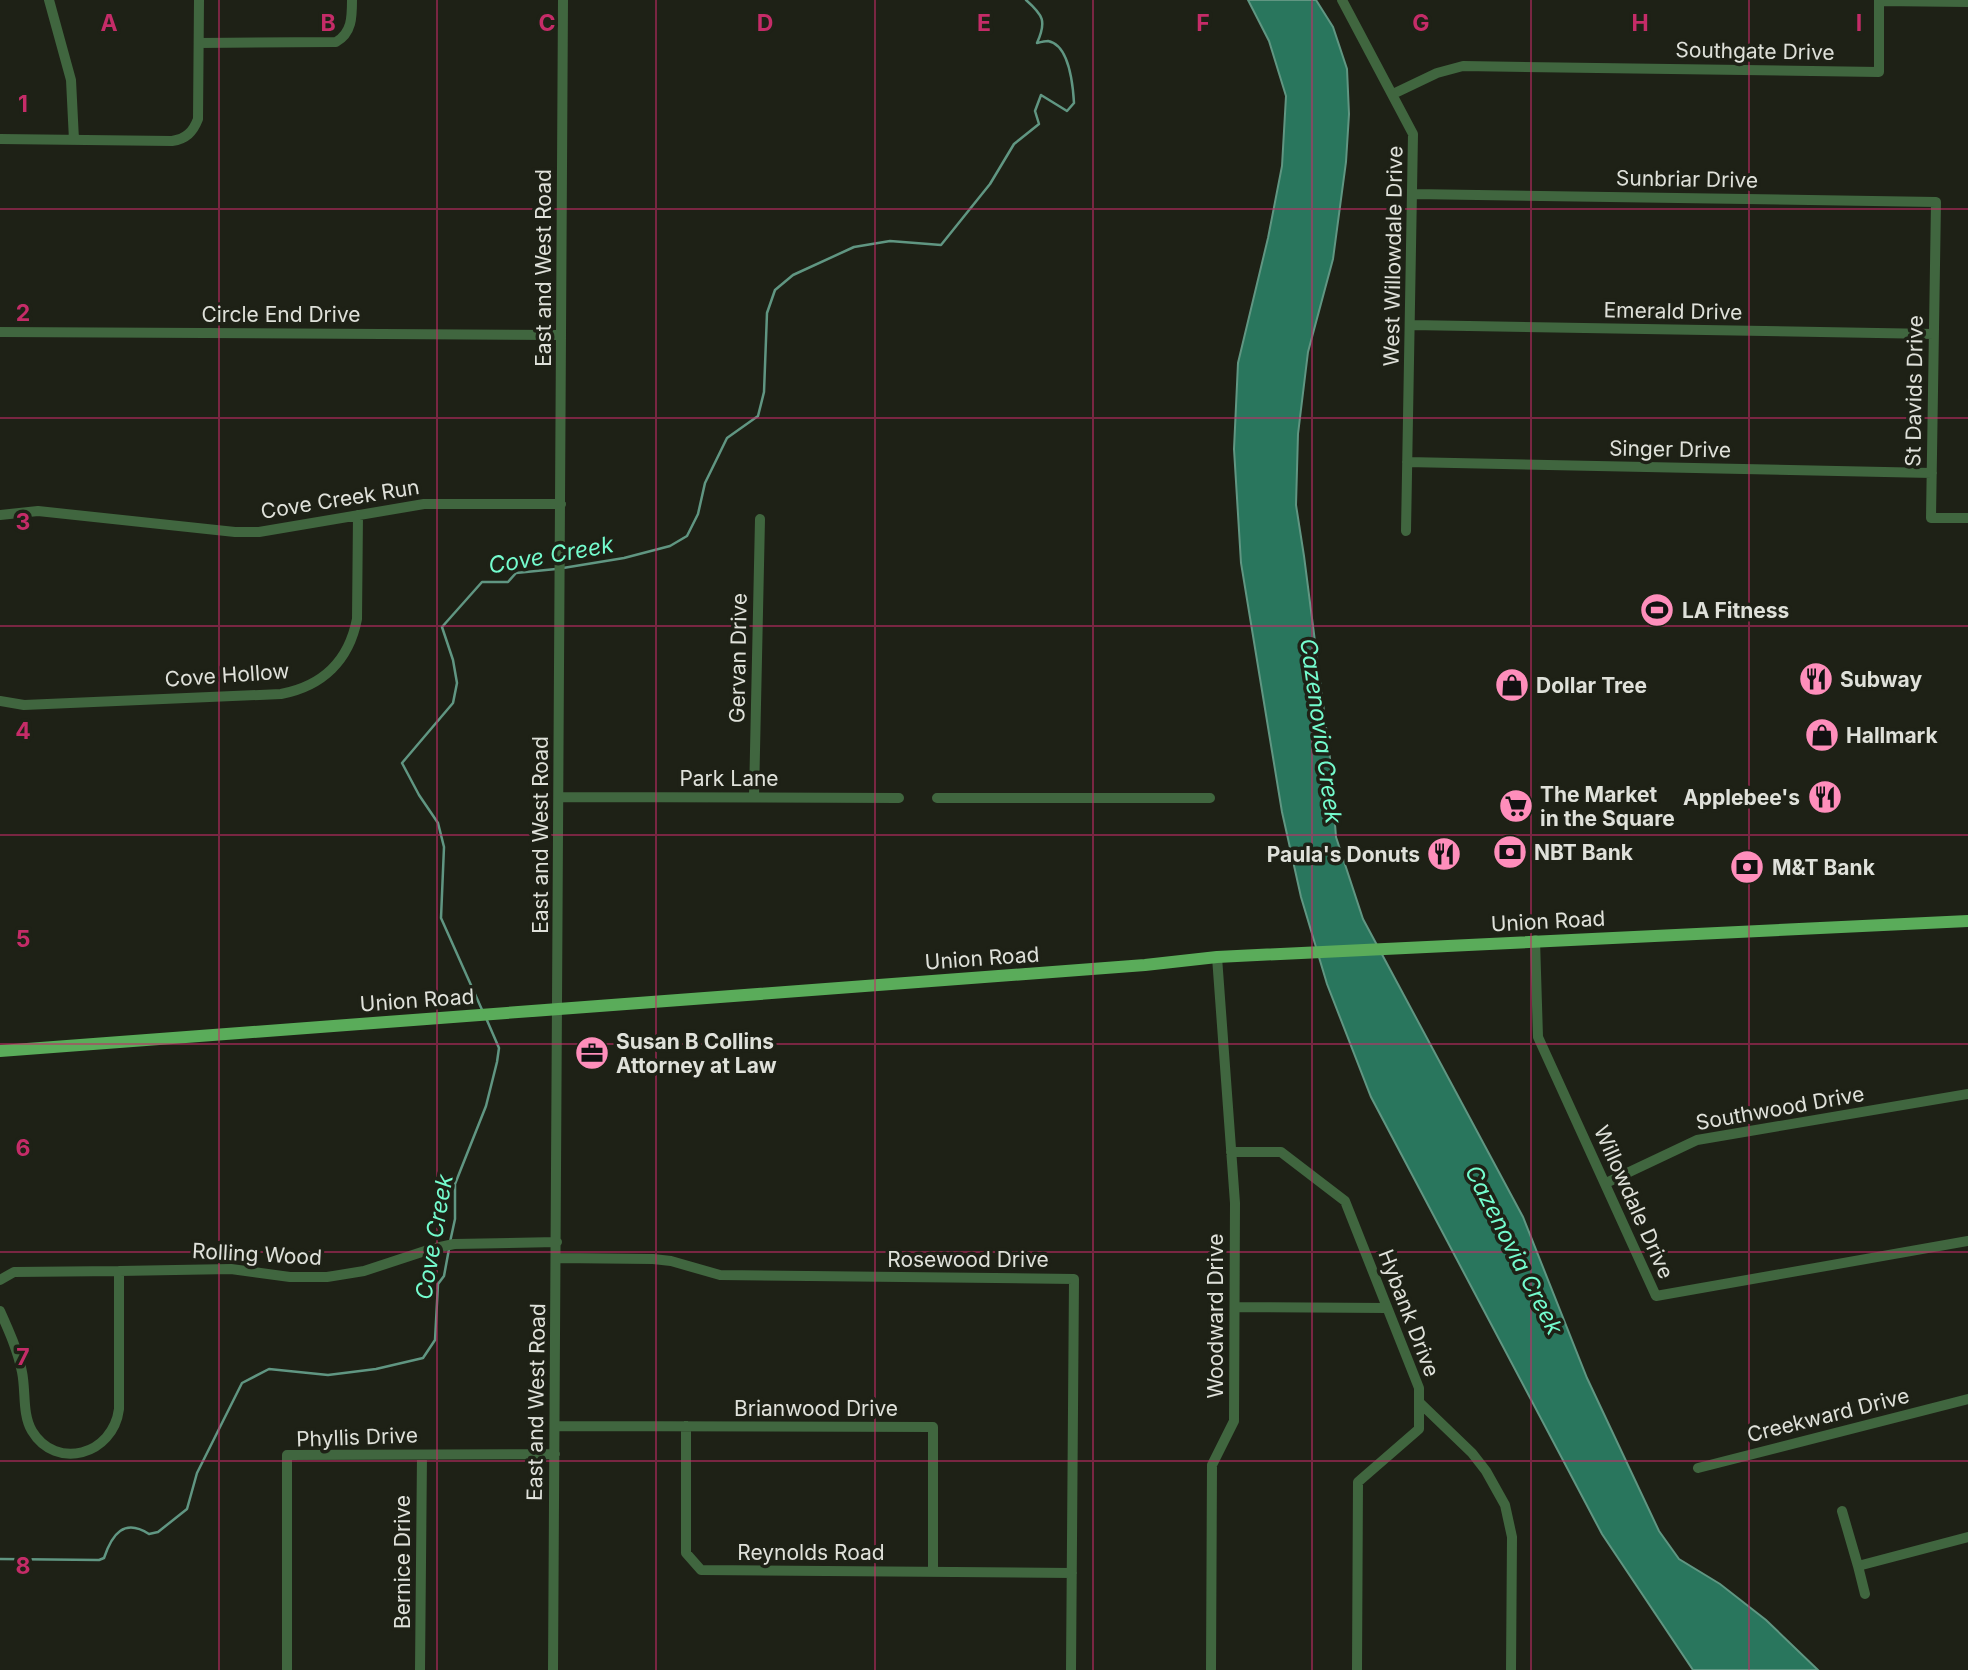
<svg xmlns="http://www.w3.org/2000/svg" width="1968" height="1670" font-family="Inter,sans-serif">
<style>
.water{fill:#29765d;stroke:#609682;stroke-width:2}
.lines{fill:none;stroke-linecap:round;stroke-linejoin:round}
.stream{stroke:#609682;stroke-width:2.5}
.minor{stroke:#40663f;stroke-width:10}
.major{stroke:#5aac5a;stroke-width:12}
.grid{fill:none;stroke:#c52c68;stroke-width:2;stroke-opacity:0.55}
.labels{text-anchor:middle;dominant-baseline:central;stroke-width:7;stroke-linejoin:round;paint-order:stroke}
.street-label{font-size:21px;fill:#dfe1da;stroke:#1e2116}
.poi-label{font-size:21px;font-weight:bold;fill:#dfe1da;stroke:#1e2116;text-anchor:start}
.water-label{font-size:23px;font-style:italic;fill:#74fcce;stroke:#1e2116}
.grid-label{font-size:23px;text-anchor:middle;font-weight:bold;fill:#c52c68;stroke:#1e2116;stroke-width:7;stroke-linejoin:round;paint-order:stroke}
</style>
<rect width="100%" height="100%" fill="#1e2116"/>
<path class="water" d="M 1248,0 L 1316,0 L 1333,27 L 1347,69 L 1349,114 L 1346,162 L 1333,259 L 1308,352 L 1298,434 L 1296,505 L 1304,556 L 1330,758 L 1336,837 L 1363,919 L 1523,1217 L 1587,1378 L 1659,1531 L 1679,1559 L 1720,1584 L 1766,1620 L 1818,1670 L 1693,1670 L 1602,1534 L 1371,1097 L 1327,984 L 1301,897 L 1282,812 L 1241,563 L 1234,449 L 1238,363 L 1268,238 L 1282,166 L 1286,96 L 1269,41 Z"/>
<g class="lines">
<path class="stream" d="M 563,568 L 624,558 L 670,546 L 687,536 L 698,514 L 705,483 L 727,438 L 758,416 L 764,392 L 767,313 L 775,290 L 793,275 L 854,247 L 890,241 L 941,245 L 990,184 L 1014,144 L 1039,124 L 1035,111 L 1041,95 L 1067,111 L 1074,103 C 1073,86 1070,45 1048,41 C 1045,41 1041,42 1037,43 C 1047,21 1043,15 1026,0
M 483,1012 L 441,918 L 444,847 L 438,823 L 419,795 L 402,763 L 453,703 L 457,683 L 453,660 L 442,627 L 482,582 L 508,582 L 516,573 L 556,569
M 450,1242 L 455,1219 L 455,1184 L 486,1106 L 497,1062 L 499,1048 L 486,1018
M 0,1559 L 99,1560 L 104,1558 C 112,1534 124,1518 149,1534 L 158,1532 L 187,1509 L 197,1473 L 242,1383 L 269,1369 L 328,1375 L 376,1369 L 423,1358 L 435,1340 L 438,1284 L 444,1276 L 449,1249"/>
<path class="minor" d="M 49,0 L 71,80 L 74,140
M 1342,0 L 1413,134 L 1406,531
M 1879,1 L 1968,2
M 199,43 L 336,42 C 352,33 352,17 352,0
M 1393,94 L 1437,73 L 1463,66 L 1879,72 L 1879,0
M 0,139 L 172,141 C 186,139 193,132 198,119 L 199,0
M 1413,194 L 1936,202 L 1931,518 L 1968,518
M 1411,325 L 1934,334
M 0,332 L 561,335
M 1407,462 L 1932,473
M 0,515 L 38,511 L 235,532 L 259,532 L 424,504 L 561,504
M 0,701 L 24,705 L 281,694 C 323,686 349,660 357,619 L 358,515
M 560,797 L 899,798
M 754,797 L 760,519
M 937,798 L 1210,798
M 1535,940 L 1538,1037 L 1656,1296 L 1968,1241
M 1231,1152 L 1281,1152 L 1345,1201 L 1419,1388 L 1419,1429 L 1358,1482 L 1357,1670
M 1606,1183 L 1697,1140 L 1968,1094
M 556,1258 L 653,1259 L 671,1261 L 720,1275 L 1074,1279 L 1071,1670
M 119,1271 L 231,1269 L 290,1277 L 327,1277 L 364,1271 L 431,1249 L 454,1244 L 557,1242
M 0,1280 L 14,1272 L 119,1271 L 119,1409 C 113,1455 56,1471 32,1431 C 22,1414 26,1391 22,1372 C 18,1351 9,1331 0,1311
M 1235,1307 L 1387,1308
M 1419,1402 L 1472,1453 L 1486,1471 L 1505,1505 L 1512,1537 L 1511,1670
M 555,1426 L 933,1427 L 933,1572
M 686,1426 L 686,1553 L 701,1570 L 1072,1573
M 1698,1468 L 1968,1399
M 1842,1511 L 1858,1566 L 1968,1537
M 1858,1566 L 1865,1594
M 287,1670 L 287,1455 L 555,1454
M 420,1670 L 422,1455
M 553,1670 L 563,0
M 1211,1670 L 1212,1465 L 1234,1421 L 1235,1203 L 1217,957"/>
<path class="major" d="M 0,1051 L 1145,965 L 1217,957 L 1968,921"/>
</g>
<path class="grid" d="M 219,0 L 219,1670M 437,0 L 437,1670M 656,0 L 656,1670M 875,0 L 875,1670M 1093,0 L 1093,1670M 1312,0 L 1312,1670M 1531,0 L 1531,1670M 1749,0 L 1749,1670M 0,209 L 1968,209M 0,418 L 1968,418M 0,626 L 1968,626M 0,835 L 1968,835M 0,1044 L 1968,1044M 0,1252 L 1968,1252M 0,1461 L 1968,1461"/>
<defs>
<g id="stadium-disc" transform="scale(1.75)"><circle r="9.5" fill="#fe8ebb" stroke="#1e2116"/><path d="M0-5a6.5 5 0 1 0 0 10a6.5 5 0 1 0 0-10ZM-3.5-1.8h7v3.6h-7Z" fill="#111"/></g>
<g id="restaurant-disc" transform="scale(1.75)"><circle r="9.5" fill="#fe8ebb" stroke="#1e2116"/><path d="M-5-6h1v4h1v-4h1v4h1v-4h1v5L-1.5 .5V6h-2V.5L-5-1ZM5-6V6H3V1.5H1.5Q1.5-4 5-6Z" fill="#111"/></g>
<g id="shop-disc" transform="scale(1.75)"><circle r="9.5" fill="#fe8ebb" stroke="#1e2116"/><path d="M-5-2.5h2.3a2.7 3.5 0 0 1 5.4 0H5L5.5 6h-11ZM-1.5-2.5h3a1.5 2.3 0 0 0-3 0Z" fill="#111"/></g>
<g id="supermarket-disc" transform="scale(1.75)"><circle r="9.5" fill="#fe8ebb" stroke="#1e2116"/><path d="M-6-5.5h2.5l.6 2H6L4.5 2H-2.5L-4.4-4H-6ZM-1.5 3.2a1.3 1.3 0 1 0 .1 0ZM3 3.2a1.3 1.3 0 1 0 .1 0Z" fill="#111"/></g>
<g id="bank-disc" transform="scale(1.75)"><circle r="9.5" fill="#fe8ebb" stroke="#1e2116"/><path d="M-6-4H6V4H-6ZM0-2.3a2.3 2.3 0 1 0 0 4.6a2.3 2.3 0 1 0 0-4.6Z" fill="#111"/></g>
<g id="office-disc" transform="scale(1.75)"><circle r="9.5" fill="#fe8ebb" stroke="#1e2116"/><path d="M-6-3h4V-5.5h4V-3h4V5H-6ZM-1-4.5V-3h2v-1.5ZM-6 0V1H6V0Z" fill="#111"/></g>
</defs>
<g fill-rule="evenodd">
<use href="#stadium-disc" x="1657" y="610"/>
<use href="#restaurant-disc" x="1816" y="679"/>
<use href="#shop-disc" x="1512" y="685"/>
<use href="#shop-disc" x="1822" y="735"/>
<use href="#restaurant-disc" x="1825" y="797"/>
<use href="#supermarket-disc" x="1516" y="806"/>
<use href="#bank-disc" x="1510" y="852"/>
<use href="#restaurant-disc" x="1444" y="854"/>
<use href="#bank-disc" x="1747" y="867"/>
<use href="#office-disc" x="592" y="1053"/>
</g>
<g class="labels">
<g class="street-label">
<text transform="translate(1755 51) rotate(1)">Southgate Drive</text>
<text transform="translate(1687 179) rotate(1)">Sunbriar Drive</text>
<text transform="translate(1393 256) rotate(-89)">West Willowdale Drive</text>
<text transform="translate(543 268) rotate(-90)">East and West Road</text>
<text transform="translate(1673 311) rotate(1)">Emerald Drive</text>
<text x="281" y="314">Circle End Drive</text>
<text transform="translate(1914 391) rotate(-89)">St Davids Drive</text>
<text transform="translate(1670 449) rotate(1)">Singer Drive</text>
<text transform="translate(340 499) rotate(-9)">Cove Creek Run</text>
<text transform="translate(738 658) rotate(-89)">Gervan Drive</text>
<text transform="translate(227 675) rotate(-4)">Cove Hollow</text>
<text x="729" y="778">Park Lane</text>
<text transform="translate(540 835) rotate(-90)">East and West Road</text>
<text transform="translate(1548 921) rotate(-3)">Union Road</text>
<text transform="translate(982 958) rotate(-4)">Union Road</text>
<text transform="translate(417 1000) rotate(-4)">Union Road</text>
<text transform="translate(1780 1108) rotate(-10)">Southwood Drive</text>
<text transform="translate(1634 1202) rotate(66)">Willowdale Drive</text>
<text transform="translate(257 1254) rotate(3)">Rolling Wood</text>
<text x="968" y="1259">Rosewood Drive</text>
<text transform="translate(1409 1313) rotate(69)">Hybank Drive</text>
<text transform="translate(1215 1316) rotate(-90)">Woodward Drive</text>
<text transform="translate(536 1402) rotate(-89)">East and West Road</text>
<text x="816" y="1408">Brianwood Drive</text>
<text transform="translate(1828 1415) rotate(-14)">Creekward Drive</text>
<text transform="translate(357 1437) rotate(-2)">Phyllis Drive</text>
<text x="811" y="1552">Reynolds Road</text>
<text transform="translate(402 1562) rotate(-90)">Bernice Drive</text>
</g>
<g class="poi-label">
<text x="1682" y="610">LA Fitness</text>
<text x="1840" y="679">Subway</text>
<text x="1536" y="685">Dollar Tree</text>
<text x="1846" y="735">Hallmark</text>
<text x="1540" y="794">The Market<tspan x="1540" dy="24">in the Square</tspan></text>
<text x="1800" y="797" text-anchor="end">Applebee's</text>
<text x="1534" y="852">NBT Bank</text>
<text x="1420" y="854" text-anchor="end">Paula's Donuts</text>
<text x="1772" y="867">M&amp;T Bank</text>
<text x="616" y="1041">Susan B Collins<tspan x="616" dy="24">Attorney at Law</tspan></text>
</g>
<g class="water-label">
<text transform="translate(551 555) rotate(-10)">Cove Creek</text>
<text transform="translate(1321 731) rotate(82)">Cazenovia Creek</text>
<text transform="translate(434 1237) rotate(-80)">Cove Creek</text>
<text transform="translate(1514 1250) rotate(63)">Cazenovia Creek</text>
</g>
</g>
<g class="grid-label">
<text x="109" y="31">A</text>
<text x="328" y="31">B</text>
<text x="547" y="31">C</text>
<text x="765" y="31">D</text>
<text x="984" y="31">E</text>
<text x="1203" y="31">F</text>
<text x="1421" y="31">G</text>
<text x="1640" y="31">H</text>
<text x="1859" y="31">I</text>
<text x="23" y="112">1</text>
<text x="23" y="321">2</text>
<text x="23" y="530">3</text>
<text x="23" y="739">4</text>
<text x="23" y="947">5</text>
<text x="23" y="1156">6</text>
<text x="23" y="1365">7</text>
<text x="23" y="1574">8</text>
</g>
</svg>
